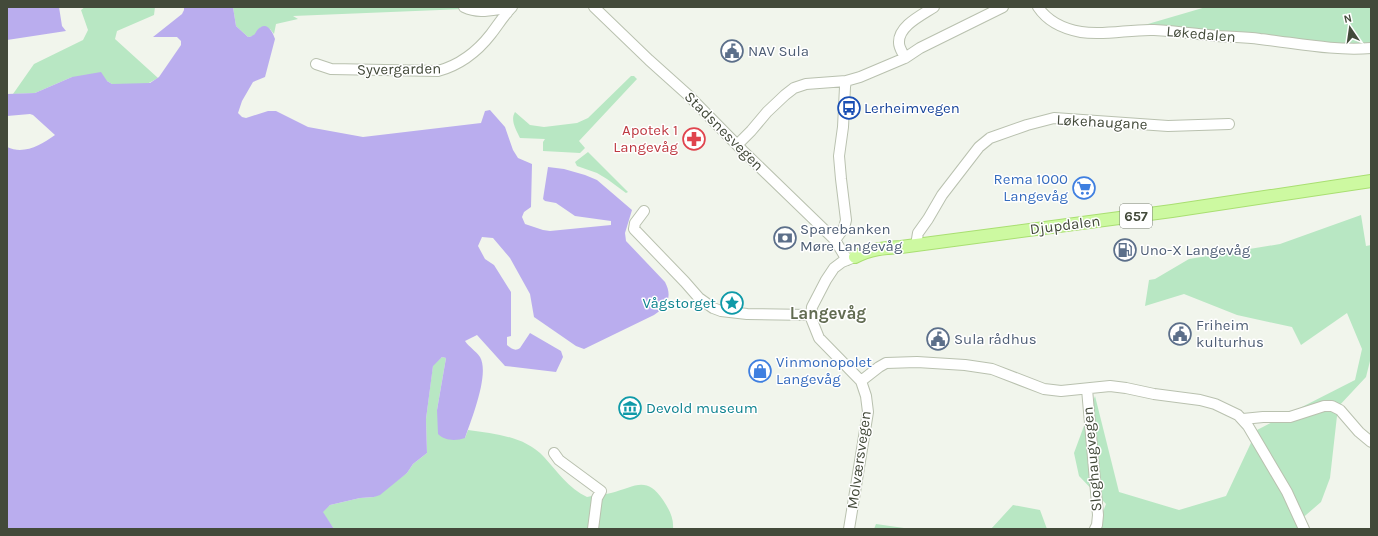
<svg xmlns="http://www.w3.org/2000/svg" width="1378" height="536" font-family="Karla,sans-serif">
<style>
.green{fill:#b8e7c3}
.water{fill:#baadee}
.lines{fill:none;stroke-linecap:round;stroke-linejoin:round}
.minor-casing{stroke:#b9c1af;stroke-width:12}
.major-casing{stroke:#a9df71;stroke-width:14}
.minor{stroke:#fff;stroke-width:10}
.major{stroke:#cdf9a1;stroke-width:12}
.labels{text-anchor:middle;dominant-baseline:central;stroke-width:3;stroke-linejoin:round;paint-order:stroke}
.shield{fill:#fff;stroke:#7b8075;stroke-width:1}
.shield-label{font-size:14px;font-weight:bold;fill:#434a3a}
.street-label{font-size:15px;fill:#434a3a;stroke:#fff}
.service-label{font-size:15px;fill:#4e5e75;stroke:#fff;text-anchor:start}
.transit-label{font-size:15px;fill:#164399;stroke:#fff;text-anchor:start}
.health-label{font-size:15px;fill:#be3a42;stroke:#fff;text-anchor:end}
.shop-label{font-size:15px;fill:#366cbe;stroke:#fff;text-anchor:end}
.culture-label{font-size:15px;fill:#0d838f;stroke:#fff;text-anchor:end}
.quarter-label{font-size:17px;font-weight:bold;fill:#626c52;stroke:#fff}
</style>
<rect width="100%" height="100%" fill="#f1f5ec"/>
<path class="green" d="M 85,7 L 155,7 L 154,15 L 117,31 L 115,39 L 158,78 L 147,84 L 112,84 L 107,81 L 72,77 L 35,93 L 13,94 L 34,64 L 83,40 L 88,30 L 81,10 Z
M 233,7 L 461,7 L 464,9 L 293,16 L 298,19 L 276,24 L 274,34 L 270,29 L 261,27 L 254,36 L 248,37 L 236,26 Z
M 1206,7 L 1371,7 L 1371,49 L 1141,26 Z
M 631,76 L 634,76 L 637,79 L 579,141 L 585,148 L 580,153 L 543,151 L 543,142 L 545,139 L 520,138 C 516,130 510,120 515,112 L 530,125 L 544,127 L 577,123 L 588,118 Z
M 588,152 L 628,192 L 626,193 L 607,179 L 597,173 L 577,166 L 575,162 Z
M 1361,215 L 1366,246 L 1371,245 L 1371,357 L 1366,377 L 1338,407 L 1330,478 L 1321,502 L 1299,521 L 1303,529 L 1100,529 L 1097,527 L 1106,504 L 1079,476 L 1074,453 L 1095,396 L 1119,492 L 1179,510 L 1226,496 L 1257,430 L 1355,380 L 1362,349 L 1347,313 L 1301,345 L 1292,327 L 1237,315 L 1184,294 L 1145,306 L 1149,280 L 1155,279 L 1189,259 L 1280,244 Z
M 442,357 L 446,358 L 437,410 L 465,438 L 468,430 C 496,434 524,436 544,457 C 557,471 569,489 587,497 C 595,495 603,495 611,493 C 635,487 646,475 663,500 C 669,509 674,518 673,529 L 334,529 L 322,512 L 330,505 L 360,498 L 374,497 L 407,473 L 413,464 L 427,453 L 426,419 L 433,365 Z
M 1013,505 L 1040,510 L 1047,529 L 991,529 Z
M 876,524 L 911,529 L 874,529 Z"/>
<path class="water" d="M 7,7 L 59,7 L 62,26 L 66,31 L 7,40 Z
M 184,7 L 233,7 L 236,26 L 248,37 C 258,35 254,31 261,27 C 268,23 273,33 275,39 L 265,77 L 253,82 L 242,101 L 238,113 L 242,117 L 246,118 L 268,111 L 276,111 L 308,127 L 363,137 L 481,123 L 485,111 L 490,110 L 505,127 L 513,150 L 518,158 L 532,164 L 531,207 L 524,212 L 522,217 L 525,224 L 543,230 L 550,231 L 611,225 L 611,221 L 575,216 L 556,203 L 545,201 L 543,199 L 548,167 L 564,169 L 585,175 L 597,180 L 632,210 L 625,233 L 626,241 L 665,282 C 673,297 667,306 654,315 L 584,349 L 576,346 L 534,317 L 530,294 L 510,258 L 493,238 L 482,237 L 478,246 L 485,259 L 494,265 L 511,292 L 511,336 L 507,337 L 507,345 C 511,348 515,352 520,348 L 530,333 L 561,351 L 563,357 L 556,372 L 505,366 L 477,335 L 465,341 C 469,347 476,351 480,357 C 490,374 471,420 465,438 C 456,441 445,441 438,434 L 437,410 L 446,358 L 442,357 L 433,366 L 426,419 L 427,453 L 413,464 L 407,473 L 380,495 L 374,497 L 360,498 L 330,505 L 323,512 L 334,529 L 7,529 L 7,147 C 24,155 41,145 55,135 L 33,115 L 30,114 L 7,116 L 7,94 L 35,93 L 72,77 L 101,72 L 107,81 L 112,84 L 150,83 L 159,77 L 181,45 L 181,41 L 177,37 L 153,37 L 182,14 L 184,10 Z"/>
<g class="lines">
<g class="minor-casing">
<path id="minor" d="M 464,7 C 477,13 487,11 500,9 L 507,13
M 594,7 L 649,60 L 688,95 L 743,151 L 835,240 L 847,260
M 1038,7 C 1048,22 1064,29 1081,32 C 1105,36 1130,29 1154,30 C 1175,31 1196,34 1217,36 C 1231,37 1246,37 1260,39 C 1297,43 1333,51 1371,48
M 905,58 C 903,53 899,48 899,43 C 898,26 922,15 934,7
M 316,64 L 331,69 L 438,71 C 460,65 477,52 491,34 C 498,25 504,15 512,7
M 737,145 L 751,131 L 767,112 L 785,95 L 794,88 L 806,84 L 846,81 L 860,77 L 905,58 L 920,48 L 1003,7
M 644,211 L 635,223 L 634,229 L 685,282 L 699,298 L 713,308 L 721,311 L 747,314 L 811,315
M 835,240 L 844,228 L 846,220 L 841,179 L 839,156 L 843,127 L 845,87 L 846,81
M 916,245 L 918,233 L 928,219 L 942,195 L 979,147 L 990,138 L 1027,125 L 1054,118 L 1168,126 L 1229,124
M 861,381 L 879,367 L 886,363 L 917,362 L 965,365 L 992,369 L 1044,389 L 1061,391 L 1110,386 L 1126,388 L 1154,394 L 1200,400 L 1215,404 L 1238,415 L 1248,426 L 1287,492 L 1304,529
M 1087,389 L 1098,515 L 1097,525 L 1095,529
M 1243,419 L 1263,417 L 1290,417 L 1324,406 L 1332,406 L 1340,410 L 1359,432 L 1371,442
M 554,453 L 559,460 L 601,491 L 597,498 L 593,529
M 849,529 L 868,412 L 866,396 L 861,381 L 819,338 L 811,318 L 812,307 L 826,280 L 834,268 L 842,262 L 852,258"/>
</g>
<g class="major-casing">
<path id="major" d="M 855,257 C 870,249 884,248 901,247 L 1172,211 L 1371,181"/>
</g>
<use href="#minor" class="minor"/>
<use href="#major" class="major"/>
</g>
<defs>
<g id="civic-ring" transform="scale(1.15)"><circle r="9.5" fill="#fff" stroke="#5c6f8a" stroke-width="1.5"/><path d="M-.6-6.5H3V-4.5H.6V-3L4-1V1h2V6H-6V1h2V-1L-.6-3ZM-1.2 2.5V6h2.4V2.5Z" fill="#5c6f8a"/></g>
<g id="bus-ring" transform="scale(1.15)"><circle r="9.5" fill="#fff" stroke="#1a4fb4" stroke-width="1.5"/><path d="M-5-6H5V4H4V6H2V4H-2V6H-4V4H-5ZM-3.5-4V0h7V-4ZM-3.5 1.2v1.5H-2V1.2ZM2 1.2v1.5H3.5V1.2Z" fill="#1a4fb4"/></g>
<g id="pharmacy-ring" transform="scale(1.15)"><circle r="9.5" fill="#fff" stroke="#e0444e" stroke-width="1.5"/><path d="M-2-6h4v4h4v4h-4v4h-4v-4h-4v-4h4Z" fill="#e0444e"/></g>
<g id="supermarket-ring" transform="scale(1.15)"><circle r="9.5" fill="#fff" stroke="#3f7fe0" stroke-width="1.5"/><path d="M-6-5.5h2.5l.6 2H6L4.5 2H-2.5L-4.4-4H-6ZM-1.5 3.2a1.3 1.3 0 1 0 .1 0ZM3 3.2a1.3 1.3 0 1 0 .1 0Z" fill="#3f7fe0"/></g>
<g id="bank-ring" transform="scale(1.15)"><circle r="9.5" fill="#fff" stroke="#5c6f8a" stroke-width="1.5"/><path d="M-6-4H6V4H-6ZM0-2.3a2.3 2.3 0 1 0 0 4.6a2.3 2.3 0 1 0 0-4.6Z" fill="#5c6f8a"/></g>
<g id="fuel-ring" transform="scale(1.15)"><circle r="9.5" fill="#fff" stroke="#5c6f8a" stroke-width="1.5"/><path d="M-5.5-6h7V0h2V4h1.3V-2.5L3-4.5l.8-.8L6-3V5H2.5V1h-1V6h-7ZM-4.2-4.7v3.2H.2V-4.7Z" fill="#5c6f8a"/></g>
<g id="sight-ring" transform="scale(1.15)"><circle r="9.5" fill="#fff" stroke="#0f9aa8" stroke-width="1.5"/><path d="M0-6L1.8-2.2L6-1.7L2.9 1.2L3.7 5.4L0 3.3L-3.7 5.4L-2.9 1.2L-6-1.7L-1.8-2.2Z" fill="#0f9aa8"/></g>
<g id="shop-ring" transform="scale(1.15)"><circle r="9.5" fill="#fff" stroke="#3f7fe0" stroke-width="1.5"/><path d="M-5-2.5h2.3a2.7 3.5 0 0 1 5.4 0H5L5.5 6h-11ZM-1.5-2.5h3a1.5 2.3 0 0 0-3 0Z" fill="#3f7fe0"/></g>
<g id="museum-ring" transform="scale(1.15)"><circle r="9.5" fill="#fff" stroke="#0f9aa8" stroke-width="1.5"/><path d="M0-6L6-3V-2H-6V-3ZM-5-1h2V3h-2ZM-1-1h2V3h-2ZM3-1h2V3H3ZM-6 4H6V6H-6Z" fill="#0f9aa8"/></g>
</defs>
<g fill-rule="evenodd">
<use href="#civic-ring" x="732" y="51"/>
<use href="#bus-ring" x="849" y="108"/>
<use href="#pharmacy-ring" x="694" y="139"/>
<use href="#supermarket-ring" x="1084" y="188"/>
<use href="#bank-ring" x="785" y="238"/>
<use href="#fuel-ring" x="1125" y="250"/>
<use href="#sight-ring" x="732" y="303"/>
<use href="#civic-ring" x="1180" y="334"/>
<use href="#civic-ring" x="938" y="339"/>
<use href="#shop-ring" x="760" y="371"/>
<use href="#museum-ring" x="630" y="408"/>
</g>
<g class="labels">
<rect class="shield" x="1120" y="204" width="32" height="24" rx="3"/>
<g class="shield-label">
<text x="1136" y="216">657</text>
</g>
<g class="street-label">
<text transform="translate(1201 34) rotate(5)">Løkedalen</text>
<text transform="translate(399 69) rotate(-1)">Syvergarden</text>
<text transform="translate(1102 122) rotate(3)">Løkehaugane</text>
<text transform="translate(724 131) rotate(45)">Stadsnesvegen</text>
<text transform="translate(1065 225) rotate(-7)">Djupdalen</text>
<text transform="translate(1092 459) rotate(-95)">Sloghaugvegen</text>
<text transform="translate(859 460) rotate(-82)">Molværsvegen</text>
</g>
<g class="service-label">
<text x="748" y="51">NAV Sula</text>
<text x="800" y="229">Sparebanken<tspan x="800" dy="17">Møre Langevåg</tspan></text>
<text x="1140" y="250">Uno-X Langevåg</text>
<text x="1196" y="325">Friheim<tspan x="1196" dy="17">kulturhus</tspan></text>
<text x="954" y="339">Sula rådhus</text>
</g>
<g class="transit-label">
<text x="864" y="108">Lerheimvegen</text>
</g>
<g class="health-label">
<text x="678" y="130">Apotek 1<tspan x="678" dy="17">Langevåg</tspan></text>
</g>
<g class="shop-label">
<text x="1068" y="179">Rema 1000<tspan x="1068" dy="17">Langevåg</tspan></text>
<text x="776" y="362" text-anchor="start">Vinmonopolet<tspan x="776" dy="17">Langevåg</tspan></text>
</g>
<g class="culture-label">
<text x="716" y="303">Vågstorget</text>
<text x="646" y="408" text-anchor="start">Devold museum</text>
</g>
<g class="quarter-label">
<text x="828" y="313">Langevåg</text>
</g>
</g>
<rect width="1378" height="536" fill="none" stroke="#434a3a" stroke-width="16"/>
<g transform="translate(1350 28) rotate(347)" stroke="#ffffff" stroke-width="3" paint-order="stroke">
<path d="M0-3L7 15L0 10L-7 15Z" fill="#434a3a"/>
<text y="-6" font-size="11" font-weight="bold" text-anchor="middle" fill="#434a3a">N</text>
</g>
</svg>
